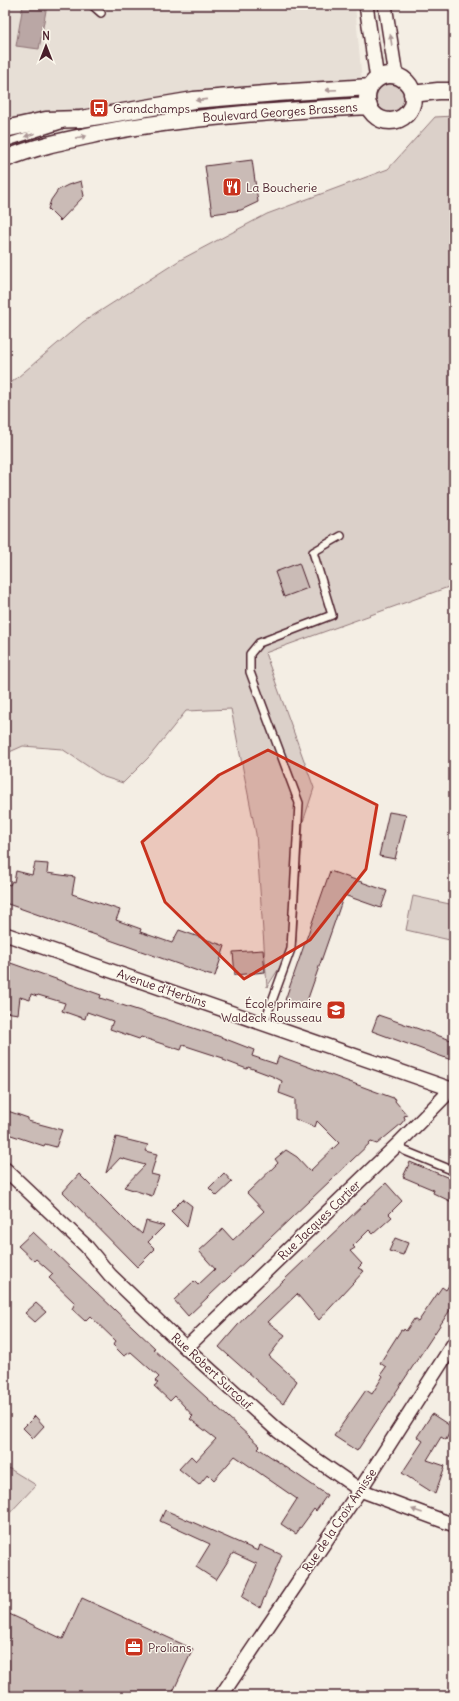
<svg xmlns="http://www.w3.org/2000/svg" width="459" height="1701" font-family="Delius,sans-serif">
<style>
.built{fill:#e7dfd6}
.green{fill:#dbd0c9;stroke:#92787a}
.water{fill:#baa7a5;stroke:#8d7174}
.building{fill:#cabbb6;stroke:#4a1f2b}
.lines{fill:none;stroke-linecap:round;stroke-linejoin:round}
.service-casing{stroke:#4a1f2b;stroke-width:10}
.minor-casing{stroke:#4a1f2b;stroke-width:16}
.tertiary-casing{stroke:#4a1f2b;stroke-width:19}
.service{stroke:#fbf7ec;stroke-width:7}
.minor{stroke:#fbf7ec;stroke-width:13}
.tertiary{stroke:#fbf7ec;stroke-width:16}
.oneway{fill:#ab9695}
.marked{fill:#c8321e;fill-opacity:0.2;stroke:#c8321e;stroke-width:3;stroke-linejoin:round}
.labels{text-anchor:middle;dominant-baseline:central;stroke-width:3;stroke-linejoin:round;paint-order:stroke}
.poi-label{font-size:12px;fill:#4a1f2b;stroke:#fbf7ec;text-anchor:start}
.street-label{font-size:12px;fill:#4a1f2b;stroke:#fbf7ec}
</style>
<rect width="100%" height="100%" fill="#f4eee4"/>
<filter id="ink" filterUnits="userSpaceOnUse"><feTurbulence type="fractalNoise" baseFrequency=".025" numOctaves="2"/><feDisplacementMap in="SourceGraphic" scale="8" xChannelSelector="R" yChannelSelector="G"/><feConvolveMatrix kernelMatrix="1 2 1 2 8 2 1 2 1" color-interpolation-filters="sRGB"/></filter>
<g filter="url(#ink)">
<path class="built" d="M 5,5 L 355,5 L 363,92 L 202,95 L 26,126 L 5,115 Z"/>
<path class="green" d="M376 98a14 14 0 1 1 28 0a14 14 0 1 1-28 0Z
M 454,116 L 454,585 L 265,653 L 314,788 L 303,822 L 296,942 L 267,987 L 256,834 L 231,709 L 186,711 L 149,757 L 123,783 L 104,777 L 62,749 L 23,746 L 5,754 L 5,388 L 83,322 L 180,260 L 267,214 L 388,169 L 435,117 Z
M 413,896 L 454,905 L 454,941 L 406,930 Z
M 5,1466 L 36,1485 L 5,1518 Z"/>
<path class="water" d="M 23,5 L 47,5 L 39,49 L 16,46 Z"/>
<path class="building" d="M 252,160 L 258,202 L 241,210 L 212,214 L 205,166 Z
M 81,181 L 84,196 L 60,221 L 48,209 L 51,200 L 58,190 L 68,185 Z
M 299,563 L 308,588 L 284,597 L 275,572 Z
M 389,812 L 406,815 L 395,859 L 379,856 Z
M 35,863 L 48,864 L 47,873 L 75,877 L 72,894 L 120,910 L 116,920 L 141,929 L 140,932 L 172,943 L 179,930 L 225,946 L 215,976 L 209,975 L 5,903 L 5,883 L 10,885 L 12,881 L 14,882 L 16,871 L 32,875 Z
M 330,871 L 387,891 L 381,908 L 344,895 L 305,1007 L 285,1000 Z
M 263,950 L 265,972 L 235,975 L 233,952 Z
M 5,961 L 101,995 L 100,998 L 218,1036 L 254,1050 L 252,1056 L 276,1064 L 279,1056 L 396,1099 L 395,1101 L 407,1115 L 404,1116 L 405,1119 L 401,1124 L 377,1144 L 371,1142 L 188,1316 L 174,1300 L 194,1281 L 198,1285 L 215,1269 L 199,1251 L 223,1229 L 233,1240 L 264,1211 L 247,1193 L 278,1163 L 275,1159 L 286,1150 L 297,1157 L 310,1171 L 339,1143 L 317,1121 L 315,1127 L 295,1119 L 295,1099 L 279,1093 L 282,1081 L 272,1076 L 248,1067 L 247,1069 L 223,1060 L 223,1058 L 183,1045 L 181,1050 L 141,1037 L 139,1039 L 110,1029 L 113,1021 L 87,1012 L 85,1019 L 62,1011 L 65,1003 L 38,995 L 37,996 L 31,994 L 30,1000 L 20,997 L 18,1014 L 5,1012 Z
M 378,1015 L 454,1041 L 454,1061 L 372,1031 Z
M 5,1110 L 28,1118 L 28,1121 L 62,1130 L 56,1147 L 45,1144 L 44,1146 L 5,1133 Z
M 116,1137 L 148,1145 L 145,1151 L 157,1154 L 151,1174 L 159,1176 L 152,1196 L 124,1187 L 145,1165 L 120,1158 L 106,1173 Z
M 410,1162 L 454,1180 L 454,1203 L 433,1193 L 434,1190 L 403,1177 Z
M 224,1173 L 232,1182 L 217,1196 L 209,1188 Z
M 79,1174 L 133,1228 L 134,1227 L 142,1234 L 146,1221 L 164,1226 L 148,1242 L 155,1249 L 137,1267 L 63,1192 Z
M 386,1183 L 402,1201 L 389,1214 L 392,1217 L 373,1234 L 369,1230 L 353,1246 L 355,1248 L 350,1251 L 362,1264 L 358,1268 L 364,1271 L 319,1320 L 297,1294 L 268,1322 L 285,1335 L 269,1356 L 297,1381 L 283,1404 L 219,1347 L 244,1318 Z
M 183,1199 L 192,1206 L 187,1227 L 171,1211 Z
M 33,1232 L 155,1348 L 153,1349 L 260,1446 L 258,1448 L 327,1495 L 316,1511 L 314,1509 L 296,1534 L 281,1524 L 297,1499 L 235,1456 L 214,1480 L 208,1474 L 199,1485 L 179,1469 L 191,1456 L 196,1461 L 216,1439 L 190,1419 L 193,1416 L 175,1396 L 170,1401 L 154,1386 L 158,1383 L 155,1381 L 159,1377 L 131,1352 L 124,1356 L 113,1345 L 116,1341 L 90,1316 L 85,1321 L 72,1309 L 75,1303 L 49,1278 L 53,1274 L 36,1259 L 34,1261 L 18,1246 Z
M 395,1238 L 408,1243 L 403,1255 L 389,1251 Z
M 454,1277 L 454,1304 L 357,1451 L 334,1436 L 366,1390 L 372,1394 L 383,1376 L 381,1374 L 386,1367 L 380,1363 L 401,1330 L 403,1331 L 404,1329 L 406,1331 L 414,1319 L 418,1322 L 442,1287 L 446,1290 Z
M 36,1303 L 46,1312 L 35,1322 L 25,1313 Z
M 432,1414 L 452,1427 L 446,1440 L 441,1437 L 427,1460 L 445,1466 L 435,1494 L 402,1473 L 423,1441 L 417,1437 Z
M 35,1416 L 44,1426 L 33,1438 L 23,1428 Z
M 165,1510 L 258,1551 L 260,1545 L 282,1555 L 260,1608 L 242,1597 L 257,1564 L 233,1553 L 216,1580 L 196,1567 L 210,1544 L 160,1521 Z
M 82,1598 L 193,1649 L 171,1696 L 5,1696 L 5,1612 L 63,1639 Z"/>
<g class="lines">
<g class="service-casing">
<path id="service" d="M 92,5 L 101,13
M 5,143 L 61,125
M 264,1023 L 291,949 L 299,803 L 250,672 L 250,654 L 259,643 L 332,615 L 313,552 L 341,536
M 397,1145 L 405,1151 L 454,1171"/>
</g>
<g class="minor-casing">
<path id="minor" d="M 366,5 L 377,79
M 385,5 L 396,76
M 5,934 L 454,1090
M 5,1169 L 86,1246 L 110,1275 L 186,1348 L 278,1431 L 314,1458 L 360,1490 L 454,1525
M 186,1348 L 397,1145 L 444,1097 L 449,1088
M 221,1696 L 360,1490 L 454,1343"/>
</g>
<g class="tertiary-casing">
<path id="tertiary" d="M367 98a23 23 0 1 1 46 0a23 23 0 1 1-46 0Z
M 412,94 L 438,91 L 454,91
M 5,129 L 46,120 L 81,119 L 194,100 L 277,93 L 370,87
M 5,159 C 36,146 68,140 101,133 C 190,116 279,111 369,106"/>
</g>
<use href="#service" class="service"/>
<use href="#minor" class="minor"/>
<use href="#tertiary" class="tertiary"/>
</g>
<defs><path id="oneway-solid" d="M-6-.8H1V-3.2L6.5 0L1 3.2V.8H-6Z"/></defs>
<g class="oneway">
<use href="#oneway-solid" transform="translate(391 40) rotate(-99)"/>
<use href="#oneway-solid" transform="translate(331 90) rotate(177)"/>
<use href="#oneway-solid" transform="translate(201 100) rotate(174)"/>
<use href="#oneway-solid" transform="translate(30 135) rotate(162)"/>
<use href="#oneway-solid" transform="translate(81 137) rotate(-11)"/>
<use href="#oneway-solid" transform="translate(417 1511) rotate(-160)"/>
</g>
</g>
<path class="marked" d="M 268,750 L 377,805 L 366,869 L 310,940 L 244,979 L 165,902 L 142,842 L 219,775 Z"/>
<defs>
<g id="bus-square" transform="scale(1)"><rect x="-9" y="-9" width="18" height="18" rx="4" fill="#c8321e" stroke="#fbf7ec"/><path d="M-5-6H5V4H4V6H2V4H-2V6H-4V4H-5ZM-3.5-4V0h7V-4ZM-3.5 1.2v1.5H-2V1.2ZM2 1.2v1.5H3.5V1.2Z" fill="#fff"/></g>
<g id="restaurant-square" transform="scale(1)"><rect x="-9" y="-9" width="18" height="18" rx="4" fill="#c8321e" stroke="#fbf7ec"/><path d="M-5-6h1v4h1v-4h1v4h1v-4h1v5L-1.5 .5V6h-2V.5L-5-1ZM5-6V6H3V1.5H1.5Q1.5-4 5-6Z" fill="#fff"/></g>
<g id="school-square" transform="scale(1)"><rect x="-9" y="-9" width="18" height="18" rx="4" fill="#c8321e" stroke="#fbf7ec"/><path d="M0-5L7-2L0 1L-7-2ZM-4 1L0 2.5L4 1V4Q0 6-4 4Z" fill="#fff"/></g>
<g id="office-square" transform="scale(1)"><rect x="-9" y="-9" width="18" height="18" rx="4" fill="#c8321e" stroke="#fbf7ec"/><path d="M-6-3h4V-5.5h4V-3h4V5H-6ZM-1-4.5V-3h2v-1.5ZM-6 0V1H6V0Z" fill="#fff"/></g>
</defs>
<g fill-rule="evenodd">
<use href="#bus-square" x="99" y="108"/>
<use href="#restaurant-square" x="232" y="187"/>
<use href="#school-square" x="336" y="1010"/>
<use href="#office-square" x="134" y="1647"/>
</g>
<g class="labels">
<g class="poi-label">
<text x="113" y="108">Grandchamps</text>
<text x="246" y="187">La Boucherie</text>
<text x="322" y="1003" text-anchor="end">École primaire<tspan x="322" dy="14">Waldeck Rousseau</tspan></text>
<text x="148" y="1647">Prolians</text>
</g>
<g class="street-label">
<text transform="translate(280 112) rotate(-4)">Boulevard Georges Brassens</text>
<text transform="translate(162 988) rotate(19)">Avenue d'Herbins</text>
<text transform="translate(319 1220) rotate(-44)">Rue Jacques Cartier</text>
<text transform="translate(212 1371) rotate(43)">Rue Robert Surcouf</text>
<text transform="translate(339 1520) rotate(-56)">Rue de la Croix Amisse</text>
</g>
</g>
<rect width="459" height="1701" fill="none" stroke="#fbf7ec" stroke-width="20"/>
<rect x="10" y="10" width="439" height="1681" fill="none" stroke="#4a1f2b" stroke-width="1.5" filter="url(#ink)"/>
<g transform="translate(46 46)" stroke="#fbf7ec" stroke-width="3" paint-order="stroke">
<path d="M0-3L7 15L0 10L-7 15Z" fill="#4a1f2b"/>
<text y="-6" font-size="11" font-weight="bold" text-anchor="middle" fill="#4a1f2b">N</text>
</g>
</svg>
